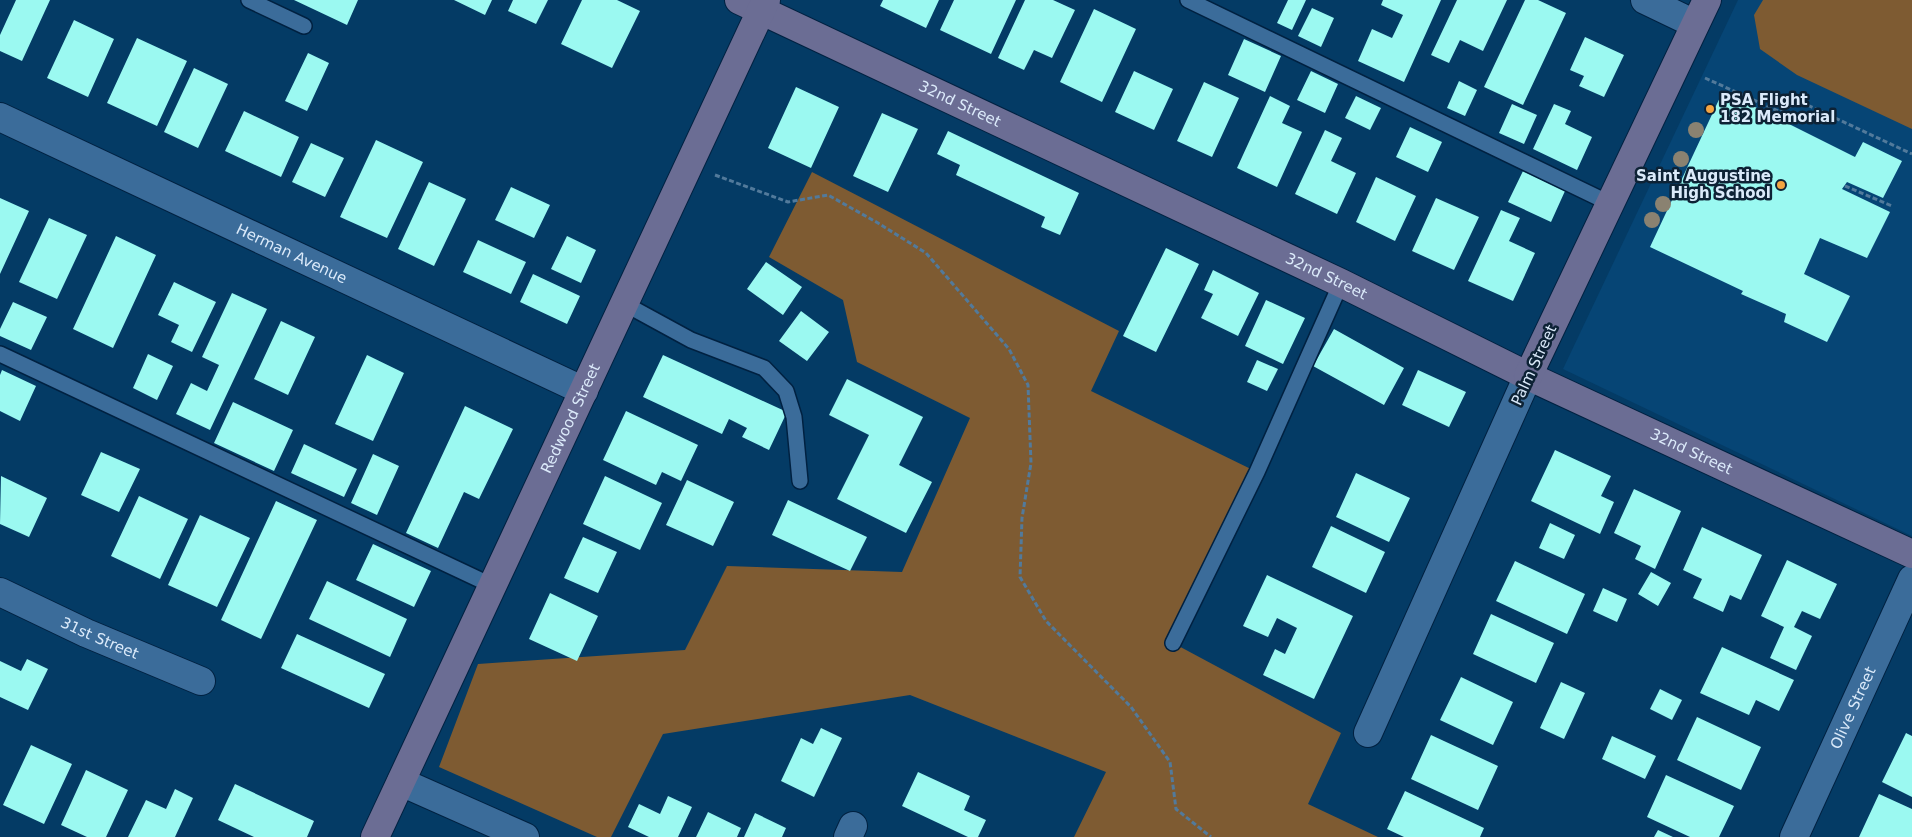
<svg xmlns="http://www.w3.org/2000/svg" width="1912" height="837" font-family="'DejaVu Sans',sans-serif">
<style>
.built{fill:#064575}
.green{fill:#7e5b32}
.building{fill:#9bf9f1}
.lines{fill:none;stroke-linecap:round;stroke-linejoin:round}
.lane-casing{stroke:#002141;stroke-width:18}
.street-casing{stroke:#002141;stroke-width:30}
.secondary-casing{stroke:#002141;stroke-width:30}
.path{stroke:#527a9b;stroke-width:3;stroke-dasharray:5 2.5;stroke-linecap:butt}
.lane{stroke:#3b6c9a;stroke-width:15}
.street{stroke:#3b6c9a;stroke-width:28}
.secondary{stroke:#6b6d94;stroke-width:28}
.tree{fill:#8a8271}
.poi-dot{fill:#f3a442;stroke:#0d2235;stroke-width:2}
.labels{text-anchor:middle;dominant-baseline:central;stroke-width:5;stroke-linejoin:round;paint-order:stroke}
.poi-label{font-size:15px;font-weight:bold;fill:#dbeafa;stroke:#0d2235;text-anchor:start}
.street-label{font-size:15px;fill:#dbeafa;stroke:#0d2235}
</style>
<rect width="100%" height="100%" fill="#043b65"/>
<path class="built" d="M 1738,0 L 1912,0 L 1912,536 L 1563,369 Z"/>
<path class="green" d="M 1763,0 L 1912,0 L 1912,129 L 1797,75 L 1760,49 L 1754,15 Z
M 812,172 L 1119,331 L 1091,391 L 1257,472 L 1173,643 L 1341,733 L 1308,804 L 1378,837 L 1074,837 L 1106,772 L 910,695 L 663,734 L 611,837 L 597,837 L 439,767 L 478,664 L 685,650 L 727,566 L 902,572 L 970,418 L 857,362 L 843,300 L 769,257 Z"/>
<path class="building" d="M 16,0 L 50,0 L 22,61 L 0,51 L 0,35 Z
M 294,0 L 358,0 L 347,25 Z
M 454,0 L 492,0 L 485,15 Z
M 513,0 L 548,0 L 536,24 L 508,11 Z
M 582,0 L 617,0 L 640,11 L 612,68 L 561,44 Z
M 883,0 L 939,0 L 926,28 L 880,6 Z
M 954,0 L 1016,0 L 991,54 L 940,30 Z
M 1025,0 L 1053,0 L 1075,10 L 1052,58 L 1034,50 L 1024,70 L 998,58 Z
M 1288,0 L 1306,0 L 1292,30 L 1277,23 Z
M 1383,0 L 1441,0 L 1404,82 L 1358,61 L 1372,29 L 1392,38 L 1403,15 L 1381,5 Z
M 1457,0 L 1507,0 L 1483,51 L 1460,40 L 1449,63 L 1431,55 Z
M 1525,0 L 1538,0 L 1566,13 L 1523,105 L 1484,87 Z
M 1312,8 L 1334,18 L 1321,47 L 1298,36 Z
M 1094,9 L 1136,29 L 1102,102 L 1060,82 Z
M 74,20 L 114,39 L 88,97 L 47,78 Z
M 1585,37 L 1624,55 L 1604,97 L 1579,86 L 1584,76 L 1570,70 Z
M 137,38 L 187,61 L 157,126 L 107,103 Z
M 1244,39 L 1281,56 L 1265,92 L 1228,75 Z
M 308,53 L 329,63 L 307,111 L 285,101 Z
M 194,68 L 228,84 L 198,148 L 164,132 Z
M 1134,71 L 1173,89 L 1154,130 L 1115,112 Z
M 1311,71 L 1338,84 L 1325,113 L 1297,100 Z
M 1459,81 L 1477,90 L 1465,116 L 1447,108 Z
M 1204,82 L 1239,98 L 1212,157 L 1177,141 Z
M 796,87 L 839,107 L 811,168 L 768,148 Z
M 1723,91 L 1855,157 L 1863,142 L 1902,161 L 1883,198 L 1847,182 L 1842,189 L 1890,212 L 1867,258 L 1820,238 L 1804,274 L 1850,296 L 1827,342 L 1784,322 L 1786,314 L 1741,294 L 1743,291 L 1650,247 Z
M 1270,96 L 1290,106 L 1282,123 L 1302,132 L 1277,187 L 1237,168 Z
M 1356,96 L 1381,108 L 1370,130 L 1345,118 Z
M 1512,104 L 1537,115 L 1524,144 L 1499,133 Z
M 1554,104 L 1571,111 L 1565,124 L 1592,137 L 1577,170 L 1533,149 Z
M 244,111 L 299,137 L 281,177 L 225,151 Z
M 882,113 L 918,129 L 888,192 L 853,176 Z
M 1410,127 L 1442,142 L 1428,172 L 1396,157 Z
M 1325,130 L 1342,138 L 1331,161 L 1356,173 L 1337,214 L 1295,194 Z
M 948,131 L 1079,193 L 1060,235 L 1041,227 L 1045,217 L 956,175 L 960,165 L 937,154 Z
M 376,140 L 423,162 L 387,238 L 340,217 Z
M 311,143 L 344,158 L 325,197 L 292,182 Z
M 1523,171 L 1565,191 L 1551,222 L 1508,202 Z
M 1376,177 L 1416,196 L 1395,241 L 1356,222 Z
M 429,182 L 466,199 L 434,266 L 398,249 Z
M 511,187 L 550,205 L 534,238 L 495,220 Z
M 0,198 L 29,211 L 0,274 Z
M 1436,198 L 1479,217 L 1454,270 L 1412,251 Z
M 1501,210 L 1520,218 L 1509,241 L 1535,253 L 1513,301 L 1468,281 Z
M 49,218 L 87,235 L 57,299 L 19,282 Z
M 116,236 L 156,255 L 113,348 L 73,329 Z
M 567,236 L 596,250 L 581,283 L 551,269 Z
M 478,240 L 526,262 L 511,294 L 463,272 Z
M 1166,248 L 1199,264 L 1156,352 L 1123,336 Z
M 766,262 L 802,287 L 783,315 L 747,289 Z
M 1213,270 L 1259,293 L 1238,336 L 1201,318 L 1213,294 L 1204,290 Z
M 533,274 L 580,296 L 567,324 L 520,302 Z
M 174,282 L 216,302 L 192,352 L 171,342 L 179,325 L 158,315 Z
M 232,293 L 267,309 L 210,430 L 176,414 L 191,383 L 207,391 L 219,365 L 202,357 Z
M 1266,300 L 1305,318 L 1283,364 L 1245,346 Z
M 13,302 L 47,317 L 31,350 L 0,336 L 0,329 Z
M 801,311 L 829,332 L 807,361 L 779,341 Z
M 281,321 L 315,337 L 288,395 L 254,379 Z
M 1334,329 L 1404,368 L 1384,405 L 1313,366 Z
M 148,354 L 173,366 L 157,400 L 133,388 Z
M 367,355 L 404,373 L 373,441 L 335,424 Z
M 663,355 L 787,412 L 769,450 L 742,437 L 747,428 L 729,419 L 722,434 L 643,397 Z
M 1257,360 L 1278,369 L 1267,391 L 1247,382 Z
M 2,370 L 36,386 L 20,421 L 0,411 L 0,375 Z
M 1418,370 L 1466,392 L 1449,427 L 1402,405 Z
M 847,379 L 923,417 L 899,465 L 932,482 L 906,533 L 837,499 L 869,435 L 829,415 Z
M 233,402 L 293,430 L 274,471 L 214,443 Z
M 465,406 L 513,429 L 479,499 L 464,492 L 438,548 L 406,533 Z
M 626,411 L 698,445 L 681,481 L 662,472 L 656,485 L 603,460 Z
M 304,444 L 357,469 L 344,497 L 291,473 Z
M 1555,450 L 1611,476 L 1601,496 L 1614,502 L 1600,534 L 1531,501 Z
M 101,452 L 140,469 L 119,512 L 81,495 Z
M 373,454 L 399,466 L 377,515 L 351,503 Z
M 1356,473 L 1410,498 L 1389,542 L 1336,517 Z
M 1,476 L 47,498 L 29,537 L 0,524 Z
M 605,476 L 662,503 L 640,550 L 583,524 Z
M 687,480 L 734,502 L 713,546 L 666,525 Z
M 1634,489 L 1681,511 L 1655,569 L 1635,559 L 1641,546 L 1614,533 Z
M 139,496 L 188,519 L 160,579 L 111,556 Z
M 788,500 L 867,537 L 850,571 L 772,535 Z
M 276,501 L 317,520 L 261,639 L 221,620 Z
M 200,515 L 250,538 L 217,607 L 168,585 Z
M 1550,523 L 1575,535 L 1564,559 L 1539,548 Z
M 1331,526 L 1385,552 L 1366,593 L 1312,567 Z
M 1702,527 L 1762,555 L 1741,600 L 1730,595 L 1723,612 L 1693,598 L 1702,579 L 1683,570 Z
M 583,537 L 617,552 L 598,593 L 564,578 Z
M 373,544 L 431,571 L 414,607 L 356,580 Z
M 1787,560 L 1837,584 L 1820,619 L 1802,611 L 1794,627 L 1812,636 L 1796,670 L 1770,658 L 1784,627 L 1761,616 Z
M 1515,561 L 1585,594 L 1567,634 L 1496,601 Z
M 1651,572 L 1671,583 L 1658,606 L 1638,594 Z
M 1267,575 L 1353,616 L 1314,699 L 1263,675 L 1275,649 L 1285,654 L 1297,628 L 1277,618 L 1268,637 L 1243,626 Z
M 327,581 L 407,619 L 390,657 L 309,619 Z
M 1603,588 L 1627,599 L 1617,622 L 1593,611 Z
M 550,593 L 598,616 L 577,661 L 529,639 Z
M 1491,614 L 1554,643 L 1536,683 L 1473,654 Z
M 297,634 L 385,674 L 369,708 L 281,668 Z
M 1722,647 L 1794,680 L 1779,711 L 1756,700 L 1749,715 L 1700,693 Z
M 27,659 L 48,669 L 28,710 L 0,697 L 0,661 L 21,671 Z
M 1461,677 L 1513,702 L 1493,745 L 1440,720 Z
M 1561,682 L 1585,693 L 1564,739 L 1540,728 Z
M 1660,689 L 1682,700 L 1672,720 L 1650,709 Z
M 1697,717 L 1761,747 L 1741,790 L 1677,760 Z
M 821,728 L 842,738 L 814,797 L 781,781 L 801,738 L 813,744 Z
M 1906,733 L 1912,736 L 1912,797 L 1882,782 Z
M 1431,735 L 1498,766 L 1478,810 L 1411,779 Z
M 1612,736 L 1656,756 L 1645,779 L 1602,759 Z
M 31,745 L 72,764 L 44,824 L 3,805 Z
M 86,770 L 128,790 L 106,837 L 87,837 L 61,825 Z
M 918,772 L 970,796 L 964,810 L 986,820 L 978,837 L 968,837 L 902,806 Z
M 1666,775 L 1734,806 L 1719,837 L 1690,837 L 1647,817 Z
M 235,784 L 314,821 L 307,837 L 254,837 L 218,820 Z
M 175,789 L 193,798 L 175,837 L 128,837 L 146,800 L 166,809 Z
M 1405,791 L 1484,828 L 1480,837 L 1404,837 L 1387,829 Z
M 1879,794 L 1912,809 L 1912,837 L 1859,837 Z
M 668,796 L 692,807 L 678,837 L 649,837 L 628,827 L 639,804 L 660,814 Z
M 708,812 L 741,828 L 737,837 L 696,837 Z
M 755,813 L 786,828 L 782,837 L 744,837 Z
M 1658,830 L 1673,837 L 1654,837 Z"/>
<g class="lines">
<g class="lane-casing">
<path id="lane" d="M 249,0 L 304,26
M 1188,0 L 1609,203
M 625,304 L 691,340 L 764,368 L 786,391 L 794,417 L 800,481
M 0,354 L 493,586
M 1173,643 L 1257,472 L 1341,283"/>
</g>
<g class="street-casing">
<g id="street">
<path d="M 1645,0 L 1695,24"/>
<path id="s1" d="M 0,117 L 584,391"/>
<path id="s2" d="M 0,592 L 86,633 L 201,681"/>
<path d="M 1368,733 L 1528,376"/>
<path d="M 401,782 L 525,837"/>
<path d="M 848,837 L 853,826"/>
<path id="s3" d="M 1794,837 L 1912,579"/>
</g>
</g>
<g class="secondary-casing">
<g id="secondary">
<path id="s4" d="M 739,0 L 1341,283 L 1528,376 L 1912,554"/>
<path d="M 1528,376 L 1707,0"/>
<path id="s5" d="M 375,837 L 766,0"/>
</g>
</g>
<path class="path" d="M 1705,78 L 1778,111 L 1801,102 L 1912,154
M 715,175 L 788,202 L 828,195 L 878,223 L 926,253 L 1009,349 L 1028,385 L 1031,463 L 1022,518 L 1020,577 L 1046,621 L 1131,707 L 1170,762 L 1176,809 L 1211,837
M 1845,186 L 1892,206"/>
<use href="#lane" class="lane"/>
<use href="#street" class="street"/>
<use href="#secondary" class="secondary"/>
</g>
<g class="tree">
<circle cx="1696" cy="130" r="8"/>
<circle cx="1681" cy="159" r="8"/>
<circle cx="1663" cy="204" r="8"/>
<circle cx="1652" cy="220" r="8"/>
</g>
<g class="poi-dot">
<circle cx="1710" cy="109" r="5"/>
<circle cx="1781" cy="185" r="5"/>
</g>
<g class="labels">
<g class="poi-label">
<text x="1720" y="100">PSA Flight<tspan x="1720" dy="17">182 Memorial</tspan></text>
<text x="1771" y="176" text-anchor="end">Saint Augustine<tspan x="1771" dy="17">High School</tspan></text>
</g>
<g class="street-label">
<text stroke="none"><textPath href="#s4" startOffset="244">32nd Street</textPath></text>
<text stroke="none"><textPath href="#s1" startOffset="322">Herman Avenue</textPath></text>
<text stroke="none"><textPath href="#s4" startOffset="649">32nd Street</textPath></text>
<text transform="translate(1534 365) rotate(-65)">Palm Street</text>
<text stroke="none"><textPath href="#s5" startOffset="462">Redwood Street</textPath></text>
<text stroke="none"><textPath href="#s4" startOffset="1054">32nd Street</textPath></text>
<text stroke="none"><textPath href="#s2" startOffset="110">31st Street</textPath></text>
<text stroke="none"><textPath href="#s3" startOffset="142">Olive Street</textPath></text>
</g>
</g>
</svg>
